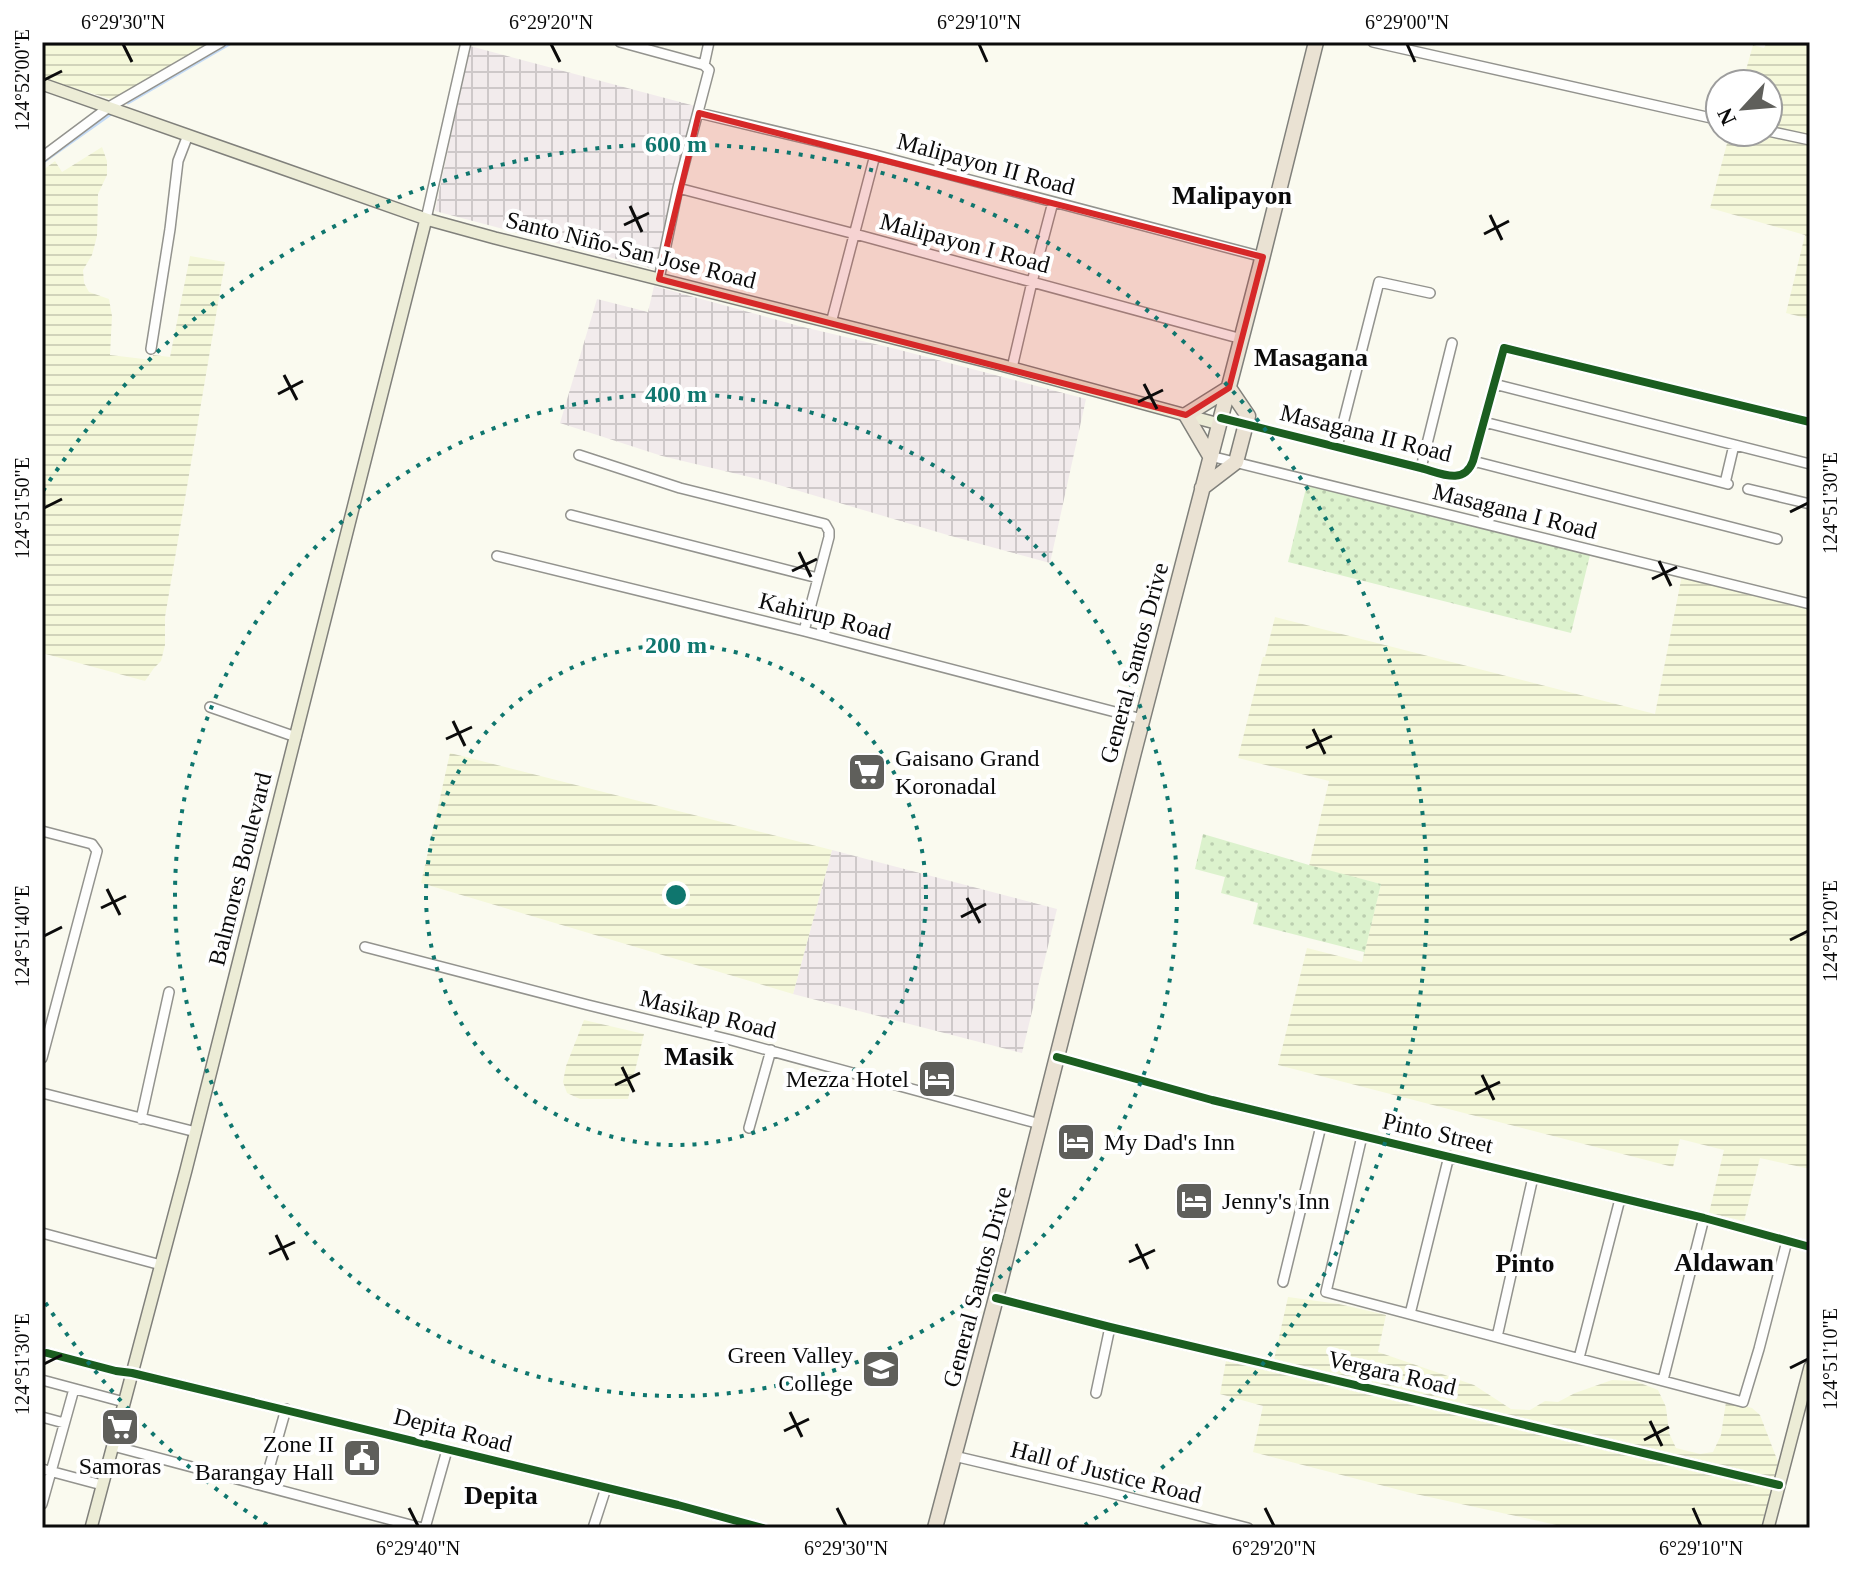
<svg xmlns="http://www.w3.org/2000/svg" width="1852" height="1570" font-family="Georgia,serif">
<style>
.industrial{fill:url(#industrial-grid)}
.farmland{fill:url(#farmland-rules)}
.grass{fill:url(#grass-dots)}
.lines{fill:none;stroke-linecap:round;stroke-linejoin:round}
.stream{stroke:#c3daf6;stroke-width:3}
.minor-casing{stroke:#93938e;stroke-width:12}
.major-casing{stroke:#80807b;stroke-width:14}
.highway-casing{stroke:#80807b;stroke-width:17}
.minor{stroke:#fefefd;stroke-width:9}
.major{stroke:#ececd6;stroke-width:11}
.highway{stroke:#eae2d3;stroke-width:14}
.cycleway-casing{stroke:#fff;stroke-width:13}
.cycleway{stroke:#1b5e20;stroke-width:8}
.marked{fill:#d62828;fill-opacity:0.2;stroke:#d62828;stroke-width:6;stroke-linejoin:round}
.ticks{fill:none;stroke:#0b0b0b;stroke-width:3}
.ring{fill:none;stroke:#0f766e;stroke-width:4;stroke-dasharray:4 8}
.labels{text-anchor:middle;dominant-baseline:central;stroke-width:8;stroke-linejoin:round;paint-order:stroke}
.street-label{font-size:24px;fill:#0b0b0b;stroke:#fff}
.poi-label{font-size:24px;fill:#0b0b0b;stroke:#fff;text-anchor:start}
.neighbourhood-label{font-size:26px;font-weight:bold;fill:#0b0b0b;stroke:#fff}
.centre{fill:#0f766e;stroke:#fff;stroke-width:4}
.ring-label{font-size:24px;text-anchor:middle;font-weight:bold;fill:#0f766e;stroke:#fff;stroke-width:8;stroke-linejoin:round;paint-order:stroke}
.neatline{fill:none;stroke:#0b0b0b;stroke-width:3}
.ticks-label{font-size:20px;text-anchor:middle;fill:#0b0b0b}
</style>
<defs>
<pattern id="industrial-grid" width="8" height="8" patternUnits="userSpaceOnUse" patternTransform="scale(2)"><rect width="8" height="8" fill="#f2ebec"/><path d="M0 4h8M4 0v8" fill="none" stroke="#cec8c9"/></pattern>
<pattern id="farmland-rules" width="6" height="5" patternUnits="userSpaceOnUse" patternTransform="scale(2)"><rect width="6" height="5" fill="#f5f8da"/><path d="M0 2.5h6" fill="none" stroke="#d1d3ba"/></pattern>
<pattern id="grass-dots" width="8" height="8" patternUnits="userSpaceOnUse" patternTransform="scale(2)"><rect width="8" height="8" fill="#dcf2cd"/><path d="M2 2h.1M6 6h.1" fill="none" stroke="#bbceaf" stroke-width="1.8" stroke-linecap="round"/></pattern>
</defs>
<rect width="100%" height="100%" fill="#fafaef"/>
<path class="industrial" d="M 470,46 L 695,106 L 654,269 L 435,211 Z
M 654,286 L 799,326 L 896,349 L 1086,399 L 1050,563 L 951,536 L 762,480 L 662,456 L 560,423 L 597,299 L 648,312 Z
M 832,850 L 1057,909 L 1022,1053 L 793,994 Z"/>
<path class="farmland" d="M 42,42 L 214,42 L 114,100 L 42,78 Z
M 1767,42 L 1810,42 L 1810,319 L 1786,313 L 1805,235 L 1710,208 L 1730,132 L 1768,132 L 1768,84 L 1742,84 L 1753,45 L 1764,48 Z
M 102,147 L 107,161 L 107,175 L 98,194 L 97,236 L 92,255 L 83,270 L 84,283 L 89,292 L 109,299 L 112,316 L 110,355 L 152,360 L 153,355 L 170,357 L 190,256 L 225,262 L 165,617 L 165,645 L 161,661 L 154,668 L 145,681 L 42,653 L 42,171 L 55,161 L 62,172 Z
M 1682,575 L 1810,607 L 1810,1169 L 1760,1158 L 1744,1221 L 1709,1213 L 1724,1150 L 1680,1139 L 1673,1167 L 1278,1065 L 1307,948 L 1362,962 L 1381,884 L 1309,866 L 1329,781 L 1238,758 L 1263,657 L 1265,657 L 1275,617 L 1655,714 Z
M 450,753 L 832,850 L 793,994 L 421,883 Z
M 584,1020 L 644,1034 L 628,1099 L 580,1099 L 567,1093 L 563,1082 L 566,1066 Z
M 1288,1297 L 1339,1304 L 1386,1315 L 1378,1352 L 1474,1385 L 1511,1409 L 1530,1410 L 1545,1401 L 1558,1402 L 1575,1393 L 1612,1380 L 1635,1381 L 1658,1390 L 1666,1407 L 1669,1433 L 1676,1448 L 1700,1454 L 1713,1452 L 1721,1435 L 1726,1402 L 1752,1408 L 1760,1415 L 1778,1462 L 1761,1528 L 1570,1528 L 1411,1493 L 1253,1452 L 1263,1406 L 1220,1394 L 1228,1350 L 1274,1360 Z"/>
<path class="grass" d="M 1307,484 L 1590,555 L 1571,633 L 1288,562 Z
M 1203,834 L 1309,865 L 1381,884 L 1363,959 L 1364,952 L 1253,924 L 1258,903 L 1221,893 L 1225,877 L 1195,869 Z"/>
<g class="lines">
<path class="stream" d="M 128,103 L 233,42
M 42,163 L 111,114"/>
<g class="minor-casing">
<path id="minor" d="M 620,42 L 704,65 L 709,70 L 678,188 L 659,279
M 1373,42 L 1720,120
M 704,65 L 709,42
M 699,113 L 875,155 L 1263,257
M 1768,131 L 1810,140
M 42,157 L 109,107 L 221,42
M 678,188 L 855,234 L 1242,339
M 426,219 L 466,42
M 831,323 L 875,155
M 151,349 L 170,229 L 178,161 L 188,135
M 1012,368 L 1032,282 L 1053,202
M 1494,384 L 1810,464
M 1221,418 L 1421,468 C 1440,473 1464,486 1473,461 L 1504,348 L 1810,422
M 1484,422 L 1728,484
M 1337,447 L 1379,282 L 1430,293
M 579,455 L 680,488 L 825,524 L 829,531 L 829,537 L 804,631
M 1210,456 L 1810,604
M 1473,461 L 1777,539
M 1421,468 L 1452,343
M 1725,483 L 1734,445
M 1748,489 L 1810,504
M 571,515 L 818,578
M 497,556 L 804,631 L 1142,719
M 210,707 L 296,737
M 42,831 L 92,844 L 97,851 L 42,1058
M 365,947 L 588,1005 L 731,1040 L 1040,1124
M 1057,1057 L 1212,1100 L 1704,1218 L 1810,1247
M 42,1093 L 196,1132
M 141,1119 L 169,992
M 749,1128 L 771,1050
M 1362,1136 L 1326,1292 L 1743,1402 L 1759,1349 L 1787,1241
M 42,1233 L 161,1265
M 1283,1282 L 1321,1126
M 996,1298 L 1110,1327 L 1779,1485
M 1410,1314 L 1449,1156
M 1497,1337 L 1533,1177
M 47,1353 L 116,1371 L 132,1373 L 678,1505 L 763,1528
M 1579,1358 L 1620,1199
M 42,1380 L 124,1402
M 1663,1380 L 1704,1218
M 1096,1393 L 1110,1327
M 42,1417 L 64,1423
M 113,1446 L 422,1528
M 954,1456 L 1103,1491 L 1248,1528
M 42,1469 L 102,1485
M 264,1486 L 286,1409
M 42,1504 L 74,1389
M 425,1528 L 447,1450
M 593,1528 L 606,1488"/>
</g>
<g class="major-casing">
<path id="major" d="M 42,84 L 426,219 L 495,238 L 1001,365 L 1219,424
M 91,1528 L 186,1170 L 426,219
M 1768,1528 L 1810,1367"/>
</g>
<g class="highway-casing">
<path id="highway" d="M 1210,456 L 1186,415 L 1229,388
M 1202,488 L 1236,462 L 1248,416 L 1229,388
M 935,1528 L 996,1298 L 1134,752 L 1260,267 L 1316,42"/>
</g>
<use href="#minor" class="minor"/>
<use href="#major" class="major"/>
<use href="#highway" class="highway"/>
<g class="cycleway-casing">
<path id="cycleway" d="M 1221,418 L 1421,468 C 1440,473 1464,486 1473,461 L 1504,348 L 1810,422
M 1057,1057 L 1212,1100 L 1704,1218 L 1810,1247
M 996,1298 L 1110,1327 L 1779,1485
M 47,1353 L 116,1371 L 132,1373 L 678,1505 L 763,1528"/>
</g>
<use href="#cycleway" class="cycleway"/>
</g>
<path class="marked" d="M 699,113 L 1263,257 L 1229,388 L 1186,415 L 659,279 Z"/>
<path class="ticks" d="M 123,44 L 132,62M 551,44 L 560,62M 979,44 L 987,62M 1407,44 L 1415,62M 44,80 L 62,71M 630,206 L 642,232M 1490,215 L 1502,240M 624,225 L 649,213M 1484,234 L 1509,221M 284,375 L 297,400M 1144,384 L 1157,409M 278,394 L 303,381M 1138,402 L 1163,390M 44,508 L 62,499M 1790,512 L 1808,503M 799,552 L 811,577M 1659,561 L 1671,586M 792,571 L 817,559M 1652,579 L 1677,567M 453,721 L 465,746M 1313,729 L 1325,754M 446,739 L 472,727M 1306,748 L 1332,736M 107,889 L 120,915M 967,898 L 980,923M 101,908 L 126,896M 961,917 L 986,904M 44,936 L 62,927M 1790,940 L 1808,931M 622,1067 L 634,1092M 1482,1075 L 1494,1100M 615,1085 L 640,1073M 1475,1094 L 1500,1082M 276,1235 L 288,1260M 1136,1244 L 1148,1269M 269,1254 L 295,1242M 1129,1262 L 1155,1250M 44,1364 L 62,1355M 1790,1368 L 1808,1359M 790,1412 L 802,1437M 1650,1421 L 1662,1446M 784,1431 L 809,1419M 1644,1440 L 1669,1427M 409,1508 L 418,1526M 837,1508 L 846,1526M 1265,1508 L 1274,1526M 1693,1508 L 1701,1526"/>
<g class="ring">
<circle cx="676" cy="895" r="250"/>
<circle cx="676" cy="895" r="501"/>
<path d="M267 1525A751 751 0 0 1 43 1299M43 491A751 751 0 1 1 1085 1525"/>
</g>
<defs>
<g id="supermarket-square" transform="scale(2)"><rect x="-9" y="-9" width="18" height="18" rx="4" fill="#5f5f5b" stroke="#fff"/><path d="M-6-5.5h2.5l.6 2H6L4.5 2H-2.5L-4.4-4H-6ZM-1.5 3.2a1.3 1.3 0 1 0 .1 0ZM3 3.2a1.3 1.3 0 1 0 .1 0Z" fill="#fff"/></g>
<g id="hotel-square" transform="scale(2)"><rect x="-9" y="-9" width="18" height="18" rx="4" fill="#5f5f5b" stroke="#fff"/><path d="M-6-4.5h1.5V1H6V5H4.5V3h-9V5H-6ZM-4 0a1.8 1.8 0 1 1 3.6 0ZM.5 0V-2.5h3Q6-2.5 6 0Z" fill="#fff"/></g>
<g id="university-square" transform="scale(2)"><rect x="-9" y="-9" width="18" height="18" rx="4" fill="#5f5f5b" stroke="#fff"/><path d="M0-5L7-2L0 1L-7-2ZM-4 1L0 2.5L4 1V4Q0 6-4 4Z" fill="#fff"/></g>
<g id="civic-square" transform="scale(2)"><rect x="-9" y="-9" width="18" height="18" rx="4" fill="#5f5f5b" stroke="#fff"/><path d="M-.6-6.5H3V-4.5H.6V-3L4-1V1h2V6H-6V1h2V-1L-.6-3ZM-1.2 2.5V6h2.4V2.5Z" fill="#fff"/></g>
</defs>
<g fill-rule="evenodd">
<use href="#supermarket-square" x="867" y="772"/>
<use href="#hotel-square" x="937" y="1079"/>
<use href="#hotel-square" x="1076" y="1142"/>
<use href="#hotel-square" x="1194" y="1201"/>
<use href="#university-square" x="881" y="1369"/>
<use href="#supermarket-square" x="120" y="1427"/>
<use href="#civic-square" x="362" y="1458"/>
</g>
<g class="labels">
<g class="street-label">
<text transform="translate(986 164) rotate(15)">Malipayon II Road</text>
<text transform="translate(965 243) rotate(15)">Malipayon I Road</text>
<text transform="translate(631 250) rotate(14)">Santo Niño-San Jose Road</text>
<text transform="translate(1366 433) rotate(14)">Masagana II Road</text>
<text transform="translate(1515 511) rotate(14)">Masagana I Road</text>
<text transform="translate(825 616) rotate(14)">Kahirup Road</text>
<text transform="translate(1134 663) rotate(-75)">General Santos Drive</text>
<text transform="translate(240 869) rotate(-76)">Balmores Boulevard</text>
<text transform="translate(708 1014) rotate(14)">Masikap Road</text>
<text transform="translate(1438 1133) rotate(13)">Pinto Street</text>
<text transform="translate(977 1287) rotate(-75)">General Santos Drive</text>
<text transform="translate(1392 1373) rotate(13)">Vergara Road</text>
<text transform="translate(453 1430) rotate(14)">Depita Road</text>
<text transform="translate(1106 1472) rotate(14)">Hall of Justice Road</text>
</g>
<g class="poi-label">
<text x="895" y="758">Gaisano Grand<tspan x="895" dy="28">Koronadal</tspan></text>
<text x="909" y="1079" text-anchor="end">Mezza Hotel</text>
<text x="1104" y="1142">My Dad's Inn</text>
<text x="1222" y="1201">Jenny's Inn</text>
<text x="853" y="1355" text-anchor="end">Green Valley<tspan x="853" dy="28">College</tspan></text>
<text x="334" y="1444" text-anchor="end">Zone II<tspan x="334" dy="28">Barangay Hall</tspan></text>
<text x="120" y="1466" text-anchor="middle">Samoras</text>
</g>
<g class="neighbourhood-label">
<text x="1232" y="195">Malipayon</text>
<text x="1311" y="357">Masagana</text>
<text x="699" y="1056">Masik</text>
<text x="1724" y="1262">Aldawan</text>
<text x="1525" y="1263">Pinto</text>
<text x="501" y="1495">Depita</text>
</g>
</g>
<circle cx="676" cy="895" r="12" class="centre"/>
<g class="ring-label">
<text x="676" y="152">600 m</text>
<text x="676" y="402">400 m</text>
<text x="676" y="653">200 m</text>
</g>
<rect width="1852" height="1570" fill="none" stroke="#ffffff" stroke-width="88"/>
<g transform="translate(1744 108) rotate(244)"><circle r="38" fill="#ffffff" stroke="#9d9d9d" stroke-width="2"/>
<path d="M0-6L14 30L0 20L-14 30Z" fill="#5f5f5b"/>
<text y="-12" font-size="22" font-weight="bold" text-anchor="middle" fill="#0b0b0b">N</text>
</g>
<rect x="44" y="44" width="1764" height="1482" class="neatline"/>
<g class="ticks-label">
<text x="123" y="29">6°29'30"N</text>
<text x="551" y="29">6°29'20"N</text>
<text x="979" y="29">6°29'10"N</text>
<text x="1407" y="29">6°29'00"N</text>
<text transform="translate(22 80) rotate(-90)" y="7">124°52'00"E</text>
<text transform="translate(1830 503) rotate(-90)" y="7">124°51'30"E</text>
<text transform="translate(22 508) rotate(-90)" y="7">124°51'50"E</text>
<text transform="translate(1830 931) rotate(-90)" y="7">124°51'20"E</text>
<text transform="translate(22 936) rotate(-90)" y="7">124°51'40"E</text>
<text transform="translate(1830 1359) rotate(-90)" y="7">124°51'10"E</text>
<text transform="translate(22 1364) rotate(-90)" y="7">124°51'30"E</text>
<text x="418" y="1555">6°29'40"N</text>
<text x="846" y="1555">6°29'30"N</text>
<text x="1274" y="1555">6°29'20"N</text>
<text x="1701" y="1555">6°29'10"N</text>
</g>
</svg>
